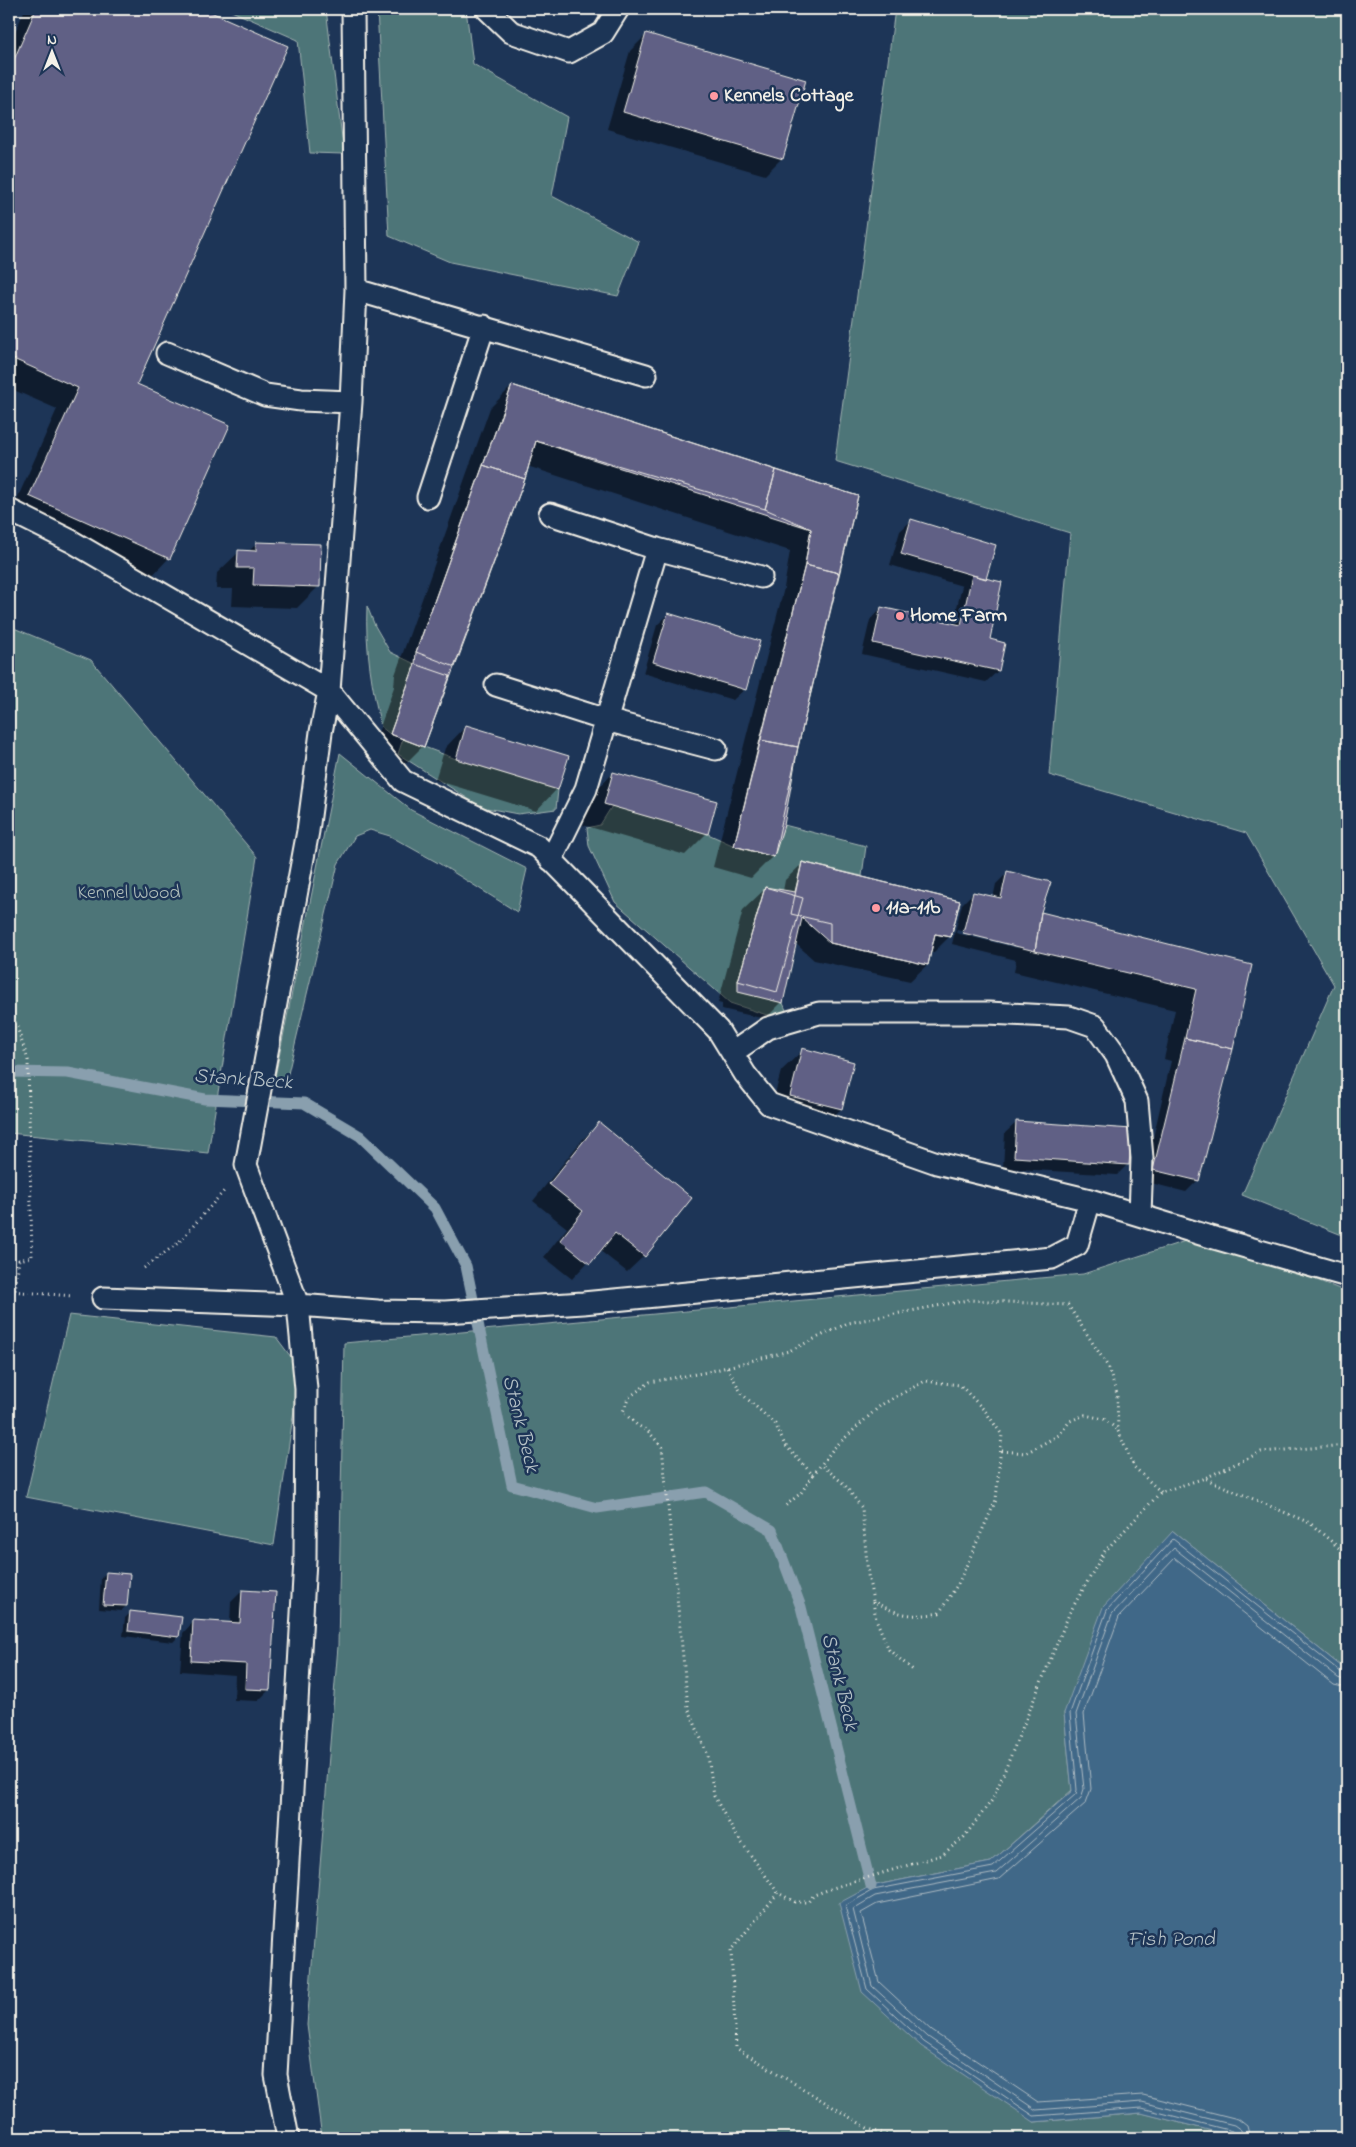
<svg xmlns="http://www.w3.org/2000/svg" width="1356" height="2147" font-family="'Indie Flower',sans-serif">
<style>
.green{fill:#4e7578;stroke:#a1b3b0}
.water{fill:#416888;stroke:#899fae}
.shadow{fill:#0007;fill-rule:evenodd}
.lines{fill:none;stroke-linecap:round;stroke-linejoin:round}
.shore{stroke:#acbac2;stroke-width:1}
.stream{stroke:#899fae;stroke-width:11}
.building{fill:#616185;stroke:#f4f1e8}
.lane-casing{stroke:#f4f1e8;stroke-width:25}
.path{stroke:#f4f1e8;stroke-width:3;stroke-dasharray:1 4;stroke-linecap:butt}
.lane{stroke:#1d3557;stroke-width:21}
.poi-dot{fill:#ff9aa2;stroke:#1d3557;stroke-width:2}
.labels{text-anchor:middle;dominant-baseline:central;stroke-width:5;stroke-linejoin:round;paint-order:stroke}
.poi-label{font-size:20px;font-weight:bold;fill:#f4f1e8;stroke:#1d3557;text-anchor:start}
.park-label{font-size:20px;fill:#b2bfbb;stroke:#1d3557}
.water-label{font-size:21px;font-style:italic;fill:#b5c1c6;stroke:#1d3557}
</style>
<rect width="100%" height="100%" fill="#1d3557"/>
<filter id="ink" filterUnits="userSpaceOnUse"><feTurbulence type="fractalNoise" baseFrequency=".02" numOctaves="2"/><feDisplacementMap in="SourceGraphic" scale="10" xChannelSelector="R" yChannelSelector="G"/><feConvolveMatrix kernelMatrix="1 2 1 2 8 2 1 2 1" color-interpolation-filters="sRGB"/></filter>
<g filter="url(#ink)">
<path class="green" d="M 227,9 L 326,9 L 344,154 L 310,153 L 298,40 Z
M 377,9 L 466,9 L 473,64 L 567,117 L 552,196 L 639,242 L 618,296 L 450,262 L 389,236 Z
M 895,9 L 1347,9 L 1347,1237 L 1242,1195 L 1334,985 L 1246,833 L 1049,775 L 1070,533 L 835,461 Z
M 367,606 L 375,626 L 390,652 L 415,664 L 390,734 L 381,727 C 372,688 365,647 367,606 Z
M 9,626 L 91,660 L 257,857 L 208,1153 L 9,1133 Z
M 403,739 L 456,759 L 558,790 L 556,809 L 518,814 L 481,807 L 398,754 Z
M 340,753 L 411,810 L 527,869 L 517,912 L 440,864 L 390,836 L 370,830 L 355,836 L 338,864 L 286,1082 L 275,1077 Z
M 612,806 L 708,834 L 739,848 L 773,857 L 784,825 L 866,846 L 862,876 L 802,862 L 795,892 L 765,888 L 738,981 L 738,992 L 783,1003 L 788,1015 L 767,1015 L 730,1003 L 615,902 L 589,846 L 587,828 L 600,825 Z
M 1204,1235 L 1347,1292 L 1347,1671 L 1173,1531 L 1064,1713 L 1072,1790 L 991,1862 L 871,1886 L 1034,2122 L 1142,2113 L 1240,2138 L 322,2138 L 307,2025 L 338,1646 L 344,1343 L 1083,1274 Z
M 69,1315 L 276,1337 L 300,1369 L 274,1545 L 26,1497 Z"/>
<path class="water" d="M 1173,1531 L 1347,1671 L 1347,2138 L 1240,2138 L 1141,2113 L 1034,2122 L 921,2046 L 862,1992 L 839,1903 L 871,1886 L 991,1862 L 1072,1791 L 1064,1713 L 1103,1607 Z"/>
<path class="shadow" d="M 25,9 L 201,9 L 287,47 L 136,385 L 169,558 L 148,580 L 9,517 L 57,409 L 9,388 L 9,46 Z
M 646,35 L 805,81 L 781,159 L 765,175 L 607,129 L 630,51 Z
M 512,386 L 856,497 L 773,856 L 751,878 L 713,867 L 784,588 L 790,551 L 527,466 L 423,746 L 402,767 L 370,756 L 394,687 L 395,675 L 490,408 Z
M 912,520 L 985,580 L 988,640 L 998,671 L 986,682 L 862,654 L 870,620 L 881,608 L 953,624 L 962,586 L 890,565 L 900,531 Z
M 257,543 L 319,586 L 297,608 L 232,606 L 233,589 L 216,589 L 217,573 L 239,552 L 248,552 Z
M 669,614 L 745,689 L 733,700 L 643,673 L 657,625 Z
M 466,726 L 557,789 L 536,811 L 435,780 L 445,748 Z
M 613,773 L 707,833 L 685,855 L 583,825 L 592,795 Z
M 802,864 L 950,936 L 933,953 L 930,952 L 927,965 L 910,981 L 814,960 L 795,943 L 782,1002 L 765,1019 L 722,1009 L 722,1004 L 718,1003 L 743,910 L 765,889 L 783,891 L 785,880 Z
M 1007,873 L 1040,913 L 1251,966 L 1197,1181 L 1186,1192 L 1143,1181 L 1171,1061 L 1164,1059 L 1175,1010 L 1014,972 L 1016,960 L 952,944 L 962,904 L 973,893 L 993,898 L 996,884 ZM 957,930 L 1018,946 L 1018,948 L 956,933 Z
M 803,1050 L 841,1109 L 819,1130 L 769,1117 L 781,1071 Z
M 1017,1122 L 1128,1164 L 1117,1175 L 1003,1168 L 1005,1133 Z
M 599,1124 L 644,1256 L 627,1272 L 599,1250 L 572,1279 L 544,1257 L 567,1228 L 533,1201 L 582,1140 Z
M 106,1573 L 126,1606 L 121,1611 L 99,1609 L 101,1578 Z
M 242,1591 L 269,1690 L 258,1701 L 234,1700 L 235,1675 L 180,1671 L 183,1633 L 194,1621 L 230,1624 L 231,1602 Z
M 131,1612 L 178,1637 L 173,1642 L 123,1636 L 125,1618 Z"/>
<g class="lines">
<path class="shore" d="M 1236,2138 L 1235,2134 L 1232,2131 L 1142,2108 L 1034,2116 L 924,2042 L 867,1989 L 845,1906 L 873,1890 L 993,1867 L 1076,1794 L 1077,1790 L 1070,1713 L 1107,1610 L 1173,1539 L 1342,1673 L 1347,1674
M 1243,2138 L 1241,2130 L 1234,2125 L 1142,2102 L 1036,2110 L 928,2037 L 872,1986 L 853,1909 L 875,1896 L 996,1873 L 1081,1798 L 1084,1789 L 1076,1714 L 1112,1614 L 1174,1548 L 1338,1678 L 1347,1681
M 1250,2138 L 1247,2126 L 1238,2119 L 1143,2095 L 1038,2102 L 932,2031 L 879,1982 L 861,1913 L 877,1904 L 999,1879 L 1086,1803 L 1091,1789 L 1084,1714 L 1119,1617 L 1175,1558 L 1334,1685 L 1347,1688"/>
<path class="stream" d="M 9,1072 L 68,1073 L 205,1099 L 304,1103 L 360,1136 L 435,1208 L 466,1266 L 512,1485 L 597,1508 L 706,1492 L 772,1530 L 801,1607 L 871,1886"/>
</g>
<path class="building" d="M 36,9 L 204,9 L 288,46 L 137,384 L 230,425 L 170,559 L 29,496 L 78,388 L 9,357 L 9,71 Z
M 646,33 L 806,80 L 783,159 L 623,112 Z
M 512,385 L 858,496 L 798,747 L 784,825 L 774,857 L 734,846 L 805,565 L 811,529 L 536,441 L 525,479 L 424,747 L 390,734 L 415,664 L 416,652 Z
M 512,385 L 776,470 L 765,509 L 536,441 L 525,479 L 483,465 Z
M 483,465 L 525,479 L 455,667 L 416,652 Z
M 776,470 L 858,496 L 839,573 L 805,565 L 811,529 L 765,509 Z
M 911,519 L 996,545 L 986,579 L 901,554 Z
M 256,542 L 321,544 L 320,587 L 253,585 L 254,568 L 237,568 L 238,550 L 256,551 Z
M 805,565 L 839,573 L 798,747 L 760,740 Z
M 972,575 L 1002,582 L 990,639 L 1005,643 L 999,671 L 873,643 L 881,607 L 961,625 Z
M 668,613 L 760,641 L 746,690 L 653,662 Z
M 415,664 L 450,676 L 424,747 L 390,734 Z
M 466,725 L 569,756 L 558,790 L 456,759 Z
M 760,740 L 798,747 L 774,857 L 734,846 Z
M 613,772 L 717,801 L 708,834 L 604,804 Z
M 802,862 L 960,901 L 951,937 L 935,934 L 928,965 L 830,943 L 802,918 L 783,1003 L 738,992 L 738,981 L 765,887 L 795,892 Z
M 802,862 L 960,901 L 951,937 L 935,934 L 928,965 L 830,943 L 830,923 L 791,914 Z
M 1007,871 L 1051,882 L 1041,912 L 1035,951 L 963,933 L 973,892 L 1001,898 Z
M 765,887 L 803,898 L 777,992 L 738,981 Z
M 1041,912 L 1252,965 L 1233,1049 L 1185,1038 L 1196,989 L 1035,951 Z
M 1185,1038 L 1233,1049 L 1199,1181 L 1153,1170 Z
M 802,1048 L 854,1062 L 842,1109 L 790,1096 Z
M 1016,1121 L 1132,1129 L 1129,1165 L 1014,1157 Z
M 599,1122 L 692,1198 L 645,1257 L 615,1233 L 590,1264 L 560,1240 L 583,1211 L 549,1184 Z
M 106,1572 L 130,1574 L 127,1606 L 103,1605 Z
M 242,1590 L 276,1592 L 270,1690 L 245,1689 L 246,1664 L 191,1661 L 193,1620 L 240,1623 Z
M 130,1611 L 182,1617 L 179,1637 L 128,1631 Z"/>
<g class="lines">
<g class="lane-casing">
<path id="lane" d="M 487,9 L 511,32 L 569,52 L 603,33 L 618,9
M 356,290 L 646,375
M 167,353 L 265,395 L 301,400 L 351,402
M 428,497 L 484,326
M 9,510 L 71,541 L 329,691 L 403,781 L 539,847 L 718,1030 L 745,1074 L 769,1104 L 937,1163 L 1090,1200 L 1204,1235 L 1347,1276
M 550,514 L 657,549 L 761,577
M 496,685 L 606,720 L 716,749
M 551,860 L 586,789 L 657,549
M 732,1053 L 768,1028 L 819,1013 L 988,1013 L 1069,1017 L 1095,1026 L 1116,1055 L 1137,1101 L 1142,1158 L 1140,1215
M 103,1298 L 298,1305 L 378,1311 L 445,1312 L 583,1303 L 1052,1258 L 1077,1245 L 1090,1200
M 288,2138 L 276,2075 L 305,1560 L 306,1389 L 298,1305 L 246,1165 L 308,831 L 321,732 L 329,691 L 351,402 L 356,290 L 353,9"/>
</g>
<path class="path" d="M 9,1003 L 28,1060 L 32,1257 L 19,1260 L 15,1291
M 144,1268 L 178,1243 L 224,1191
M 9,1291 L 73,1296
M 727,1367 L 742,1394 L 775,1424 L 785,1445 L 813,1475 L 801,1493 L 784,1507
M 1002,1451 L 1026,1453 L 1059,1435 L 1070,1421 L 1085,1415 L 1104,1419 L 1118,1430
M 813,1475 L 834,1448 L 881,1405 L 925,1381 L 960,1385 L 986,1412 L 1002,1435 L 996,1500 L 958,1584 L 939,1613 C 912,1618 897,1615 873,1601 L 868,1575 L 862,1508 L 844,1484 L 821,1464
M 1206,1479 L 1310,1523 L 1347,1555
M 1161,1492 L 1134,1467 L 1118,1431 L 1117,1394 L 1107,1365 L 1068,1305 L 968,1300 L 848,1323 L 789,1351 L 708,1372 L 650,1382 L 628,1398 L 623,1412 L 637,1425 L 648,1431 L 662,1447 L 688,1707 L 708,1756 L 714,1796 L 734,1832 L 778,1893 L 795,1902 L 808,1902 L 814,1895 L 833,1888 L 942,1855 L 964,1837 L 993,1799 L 1070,1612 L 1105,1551 L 1161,1492 L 1205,1478 L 1261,1452 L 1347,1445
M 873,1602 L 876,1619 L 889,1650 L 913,1670
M 778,1893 L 731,1950 L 736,2048 L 869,2129 L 896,2138"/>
<use href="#lane" class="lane"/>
</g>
</g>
<g class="poi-dot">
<circle cx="714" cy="96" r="5"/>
<circle cx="900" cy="616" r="5"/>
<circle cx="876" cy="908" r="5"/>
</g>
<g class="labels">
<g class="poi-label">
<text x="724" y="96">Kennels Cottage</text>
<text x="910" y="616">Home Farm</text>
<text x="886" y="908">11a-11b</text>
</g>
<g class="park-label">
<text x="129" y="893">Kennel Wood</text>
</g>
<g class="water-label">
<text transform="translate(243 1080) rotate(4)">Stank Beck</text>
<text transform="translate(520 1424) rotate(76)">Stank Beck</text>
<text transform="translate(839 1682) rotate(76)">Stank Beck</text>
<text x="1171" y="1940">Fish Pond</text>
</g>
</g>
<rect width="1356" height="2147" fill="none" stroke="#1d3557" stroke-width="30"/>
<rect x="15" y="15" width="1326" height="2117" fill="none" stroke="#f4f1e8" stroke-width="2" filter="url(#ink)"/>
<g transform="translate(52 52)" stroke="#1d3557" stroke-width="4" paint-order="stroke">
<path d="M0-4L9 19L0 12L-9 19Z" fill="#f4f1e8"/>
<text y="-8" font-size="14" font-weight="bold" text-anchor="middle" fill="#f4f1e8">N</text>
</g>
</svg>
